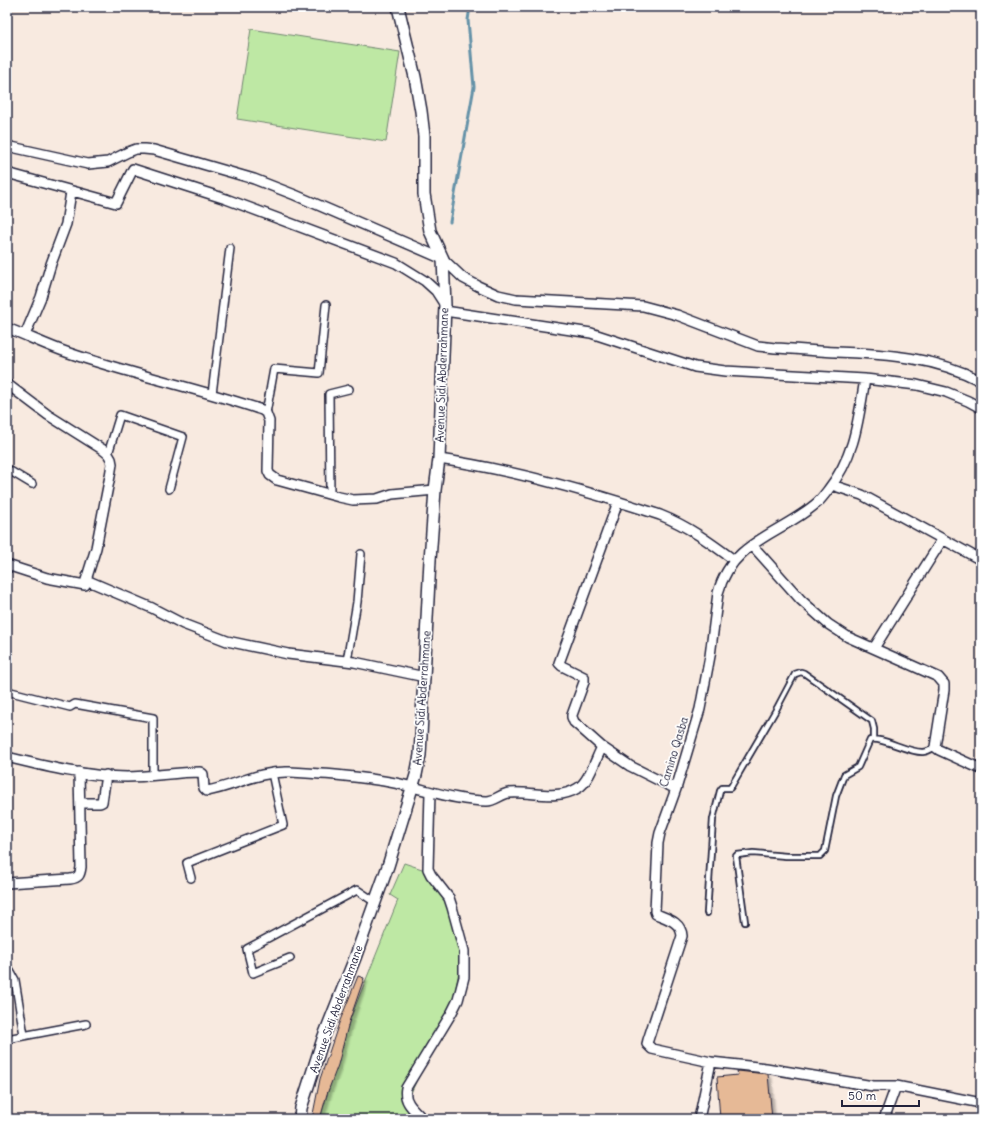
<svg xmlns="http://www.w3.org/2000/svg" width="988" height="1126" font-family="Delius,sans-serif">
<style>
.green{fill:#bee8a4;stroke:#708570}
.lines{fill:none;stroke-linecap:round;stroke-linejoin:round}
.stream{stroke:#6592a8;stroke-width:3}
.building{fill:#e6b996;stroke:#22223b;filter:url(#shadow)}
.service-casing{stroke:#22223b;stroke-width:8}
.pedestrian-casing{stroke:#22223b;stroke-width:10}
.minor-casing{stroke:#22223b;stroke-width:12}
.tertiary-casing{stroke:#22223b;stroke-width:14}
.service{stroke:#fff;stroke-width:4.5}
.pedestrian{stroke:#fff;stroke-width:7}
.minor{stroke:#fff;stroke-width:9}
.tertiary{stroke:#fff;stroke-width:11}
.labels{text-anchor:middle;dominant-baseline:central;stroke-width:3.5;stroke-linejoin:round;paint-order:stroke}
.street-label{font-size:11px;fill:#22223b;stroke:#fff}
</style>
<defs>
<filter id="shadow"><feDropShadow dx="3.5" dy="3.5" stdDeviation="1" flood-color="#0004"/></filter>
</defs>
<rect width="100%" height="100%" fill="#f8eae0"/>
<filter id="ink" filterUnits="userSpaceOnUse"><feTurbulence type="fractalNoise" baseFrequency=".025" numOctaves="2"/><feDisplacementMap in="SourceGraphic" scale="8" xChannelSelector="R" yChannelSelector="G"/><feConvolveMatrix kernelMatrix="1 2 1 2 8 2 1 2 1" color-interpolation-filters="sRGB"/></filter>
<g filter="url(#ink)">
<path class="green" d="M 251,29 L 400,52 L 386,142 L 237,119 Z
M 404,863 L 425,870 L 448,899 L 463,949 L 454,998 L 406,1104 L 410,1119 L 320,1119 L 349,1022 L 398,900 L 390,895 Z"/>
<g class="lines">
<path class="stream" d="M 450,222 L 474,87 L 468,20 L 470,7"/>
</g>
<path class="building" d="M 358,976 L 364,978 L 349,1022 L 338,1065 L 327,1094 L 320,1119 L 312,1119 L 320,1079 L 339,1023 Z
M 737,1071 L 768,1074 L 772,1119 L 720,1119 L 717,1077 L 738,1075 Z"/>
<g class="lines">
<g class="service-casing">
<path id="service" d="M 707,913 L 713,819 L 720,791 L 722,788 L 730,788 L 732,785 L 777,708 L 795,674 L 801,672 L 804,673 L 872,721 L 874,729 L 874,739
M 745,922 L 736,856 L 737,855 L 753,853 L 786,856 L 820,856 L 825,851 L 836,796 L 844,775 L 858,767 L 870,740 C 881,736 908,753 923,752 C 927,752 932,749 935,747"/>
</g>
<g class="pedestrian-casing">
<path id="pedestrian" d="M 212,394 L 230,248
M 266,413 L 274,369 L 319,373 L 326,305
M 108,454 L 120,415 L 183,437 L 169,489
M 7,469 L 32,484
M 330,495 L 329,394 L 349,389
M 347,661 L 357,602 L 361,554
M 7,691 L 70,707 L 75,704 L 153,718 L 153,776
M 191,878 L 187,863 L 283,825 L 272,773
M 290,958 L 253,973 L 247,949 L 357,890 L 375,902
M 7,966 L 15,980 L 24,1035
M 7,1039 L 86,1024"/>
</g>
<g class="minor-casing">
<path id="minor" d="M 7,146 L 88,164 L 108,162 L 128,152 L 136,149 L 144,149 L 154,150 L 254,179 L 295,195 L 443,259 L 463,278 L 478,286 L 498,295 L 516,299 L 643,306 L 677,315 L 758,346 L 775,348 C 795,349 816,351 836,352 C 886,354 936,357 981,381
M 7,173 L 116,203 L 133,169 L 226,199 L 396,263 L 425,281 L 436,291 L 445,305
M 445,311 L 591,333 L 695,367 L 725,371 L 865,379 L 917,385 L 946,392 L 968,401 L 981,408
M 7,328 C 28,336 48,346 69,353 C 133,375 198,388 262,410 L 266,413 L 269,421 L 268,471 L 270,475 L 277,480 L 339,497 L 353,500 L 377,499 L 392,494 L 435,490
M 25,335 L 41,297 L 51,264 L 66,224 L 71,192
M 7,384 L 48,415 L 102,449 L 108,454 L 111,459 L 112,464 L 110,476 L 96,548 L 86,580 L 152,608 L 183,624 L 227,641 L 288,654 L 354,662 L 425,677
M 439,459 C 514,470 588,491 660,515 C 688,526 711,543 734,560
M 832,485 L 862,495 L 981,560
M 618,502 L 559,663 L 562,666 L 584,677 L 584,682 L 572,715 L 572,717 L 574,722 L 602,747 L 630,766 L 676,789
M 752,545 L 801,600 L 828,624 L 848,637 L 938,677 L 944,684 L 944,690 L 935,747 L 939,750 L 981,769
M 7,565 L 47,578 L 85,585 L 86,580
M 874,648 L 942,540
M 7,757 C 44,766 88,777 127,777 C 151,777 176,772 200,772 L 203,774 L 204,788 L 207,791 C 236,786 257,771 289,772 C 324,774 360,776 395,783 C 426,789 455,801 487,801 C 495,801 501,794 509,793 C 532,791 557,801 578,788 C 589,782 596,758 602,747
M 80,803 L 100,803 L 102,802 L 106,775
M 7,883 L 70,879 C 79,878 80,875 81,867 L 79,772
M 711,1062 L 766,1068 L 873,1086 L 896,1086 L 981,1103
M 423,1119 C 414,1110 403,1102 406,1088 L 451,1014 L 458,1000 L 464,977 L 464,951 L 452,907 L 449,898 L 431,875 L 428,869 L 430,792
M 699,1119 L 711,1062 L 652,1049 L 647,1044 L 648,1040 L 682,936 C 681,922 668,919 656,914 L 655,911 L 658,843 L 660,833 L 676,789 L 700,709 L 710,656 L 718,593 C 732,540 782,534 818,502 C 822,498 825,494 828,490 C 855,456 858,421 865,379
M 884,1119 L 896,1086"/>
</g>
<g class="tertiary-casing">
<path id="tertiary" d="M 300,1119 L 301,1108 L 324,1036 L 355,958 L 388,866 L 416,775 L 420,755 L 430,560 L 435,490 L 439,459 L 445,305 L 443,259 L 430,231 L 424,194 L 424,136 L 421,111 L 415,77 L 398,7"/>
</g>
<use href="#service" class="service"/>
<use href="#pedestrian" class="pedestrian"/>
<use href="#minor" class="minor"/>
<use href="#tertiary" class="tertiary"/>
</g>
</g>
<g class="labels">
<g class="street-label">
<text transform="translate(442 375) rotate(-88)">Avenue Sidi Abderrahmane</text>
<text transform="translate(422 698) rotate(-86)">Avenue Sidi Abderrahmane</text>
<text transform="translate(674 752) rotate(-73)">Camino Qasba</text>
<text transform="translate(336 1009) rotate(-70)">Avenue Sidi Abderrahmane</text>
</g>
</g>
<rect width="988" height="1126" fill="none" stroke="#fff" stroke-width="24"/>
<rect x="12" y="12" width="964" height="1102" fill="none" stroke="#22223b" stroke-width="1.5" filter="url(#ink)"/>
<path d="M842 1100v6h77v-6" fill="none" stroke="#22223b" stroke-width="2"/>
<text x="848" y="1100" font-size="12" fill="#22223b" stroke="#ffffff" stroke-width="3" paint-order="stroke">50 m</text>
</svg>
